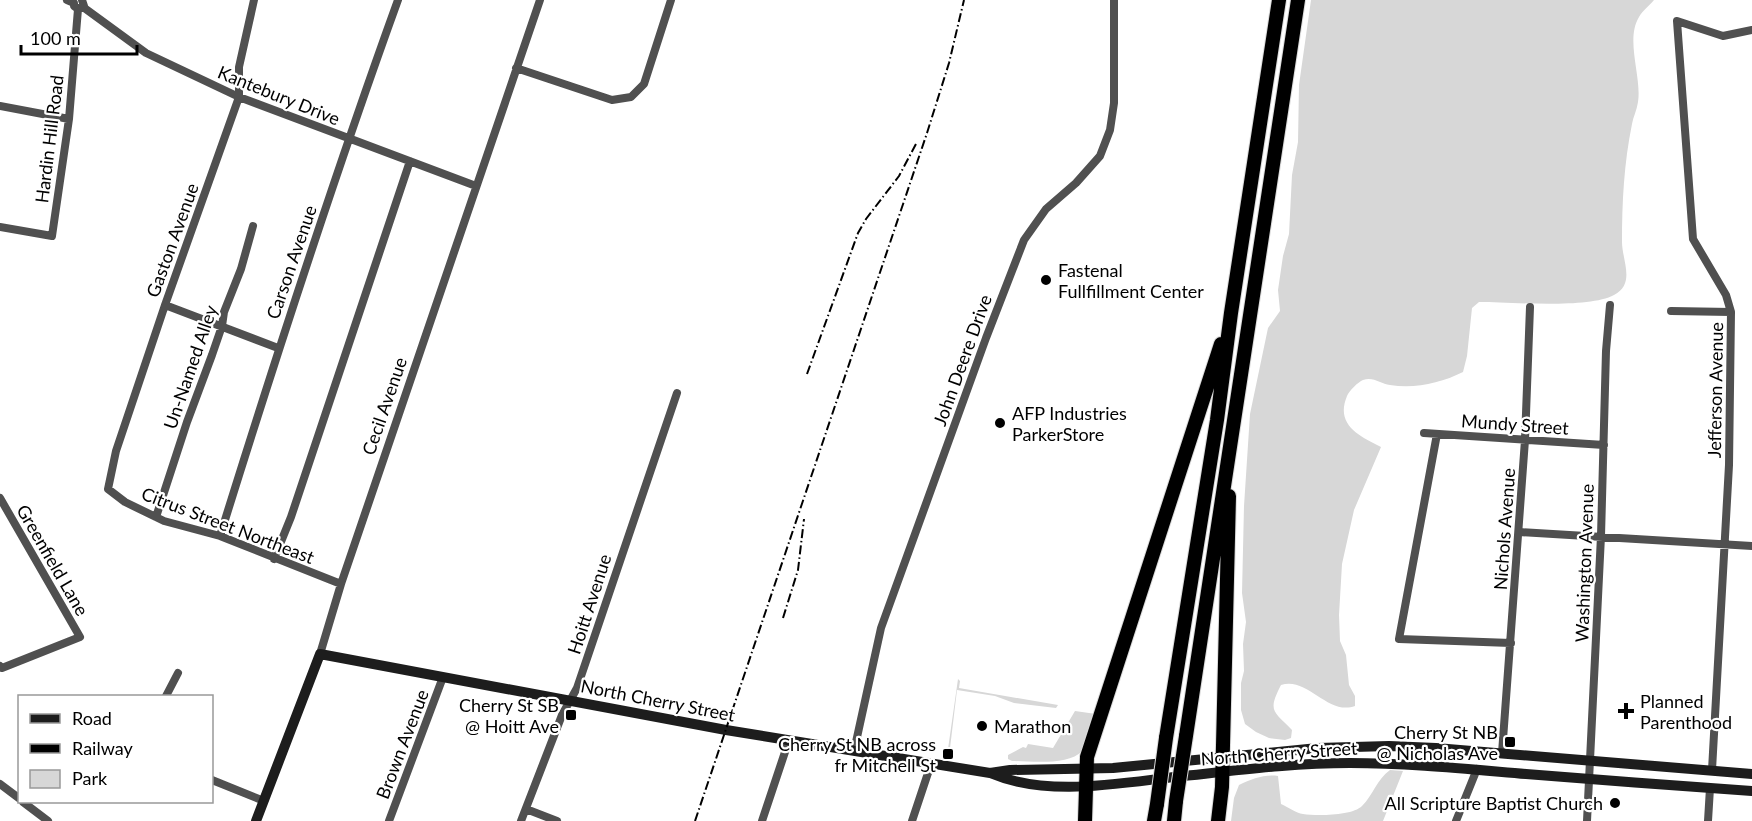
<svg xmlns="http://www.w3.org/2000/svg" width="1752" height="821" font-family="Lato,sans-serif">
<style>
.green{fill:#d7d7d7}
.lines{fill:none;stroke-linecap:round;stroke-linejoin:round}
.highway-casing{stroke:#dbdbdb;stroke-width:16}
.street{stroke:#505050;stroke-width:8}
.secondary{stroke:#1d1d1d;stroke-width:10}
.highway{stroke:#000;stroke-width:14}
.rail{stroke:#000;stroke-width:2;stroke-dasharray:9 3 1.5 3;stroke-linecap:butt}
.highway-bridge-casing{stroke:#dbdbdb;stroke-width:16;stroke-linecap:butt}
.highway-bridge{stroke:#000;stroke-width:14}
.poi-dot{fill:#000;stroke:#fff;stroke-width:2}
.labels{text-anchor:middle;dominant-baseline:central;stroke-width:4.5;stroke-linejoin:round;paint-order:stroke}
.street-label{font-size:18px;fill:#000;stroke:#fff}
.poi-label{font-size:18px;fill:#000;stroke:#fff;text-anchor:start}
</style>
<rect width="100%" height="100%" fill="#fff"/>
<path class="green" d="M 1311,0 L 1654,0 C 1649,6 1643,10 1639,17 C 1625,40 1642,77 1638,102 C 1637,110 1633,117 1632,124 C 1624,163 1622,202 1622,242 C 1622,260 1636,284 1614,295 C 1588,309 1511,302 1479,302 L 1472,308 L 1467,356 L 1463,372 C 1441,383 1415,389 1390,385 C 1381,384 1373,376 1363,380 C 1358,382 1349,391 1347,396 C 1335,425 1359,436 1381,447 L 1354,510 L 1342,564 L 1339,615 L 1340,641 L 1346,655 L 1349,685 L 1355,696 L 1355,706 C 1328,716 1307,676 1281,685 C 1267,712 1274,711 1292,730 L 1291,738 L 1285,740 L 1269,738 L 1256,732 L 1245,724 L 1241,710 L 1241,683 L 1244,671 L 1243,644 L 1246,622 L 1242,593 L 1244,506 L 1250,414 L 1268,328 L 1280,311 L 1278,290 L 1283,256 L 1289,234 L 1292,175 L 1298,142 L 1299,85 Z
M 958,679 L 960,681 L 959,688 L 1058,705 L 1056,708 L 1014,703 L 995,696 L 957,690 L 950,748 L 952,753 L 950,756 L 947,756 Z
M 1075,711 L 1096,714 C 1092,726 1089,740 1082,751 C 1069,766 1030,761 1012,761 L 1008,759 L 1008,755 L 1023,747 L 1026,748 L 1028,744 L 1053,748 Z
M 1390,770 L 1403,771 L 1383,821 L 1231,821 L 1234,798 L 1239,785 C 1252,779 1264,774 1278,776 L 1281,804 C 1288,807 1296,813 1303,814 C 1316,816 1352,816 1362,806 C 1373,795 1377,779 1390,770 Z"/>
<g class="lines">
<g class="highway-casing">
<path id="highway" d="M 1186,736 L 1298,0
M 1166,738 L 1217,420 L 1231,313 L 1279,0
M 1085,821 L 1087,757 L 1221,344
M 1154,821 L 1157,804
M 1174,821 L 1176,801
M 1218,821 L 1222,787 L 1229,496"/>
</g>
<path class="street" d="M 67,0 L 74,3 L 74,6 L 78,9 L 84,6 L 82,0
M 254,0 L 239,67 L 239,97 L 165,305 L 116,451 L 108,489 L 125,502 L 164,521 L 220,536 L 341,584
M 83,7 L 146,53 L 239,97 L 476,186
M 516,68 L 612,100 L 631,97 L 644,84 L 671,0
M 0,106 L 69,119
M 0,227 L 52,236 L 69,119 L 78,9
M 165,305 L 278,348
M 1671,311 L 1731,312
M 1424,433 L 1604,445
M 1437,434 L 1399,639 L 1511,643
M 0,498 L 80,637 L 2,668 L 0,666
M 156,517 L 187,422 L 212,355 L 222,326 L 224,312 L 241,269 L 253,226
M 1519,532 L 1752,546
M 220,536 C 276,356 334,177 398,0
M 274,559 L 291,517 L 410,161
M 320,654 L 341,584 L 540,0
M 166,696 L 178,673
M 854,751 L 881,628 L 986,338 L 1024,240 L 1046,209 L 1076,183 L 1100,156 L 1110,130 L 1114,103 L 1114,0
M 1502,753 L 1525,440 L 1530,307
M 1712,770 L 1729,465 L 1731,312 L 1726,295 L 1693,239 L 1677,21 L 1723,36 L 1752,30
M 212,780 L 264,801
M 0,784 L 20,799
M 23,802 L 48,821
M 526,809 L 557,821
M 389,821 L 443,677
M 521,821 L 562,715 L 577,688 L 677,393
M 762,821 L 789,740
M 912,821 L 931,764
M 1456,821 L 1477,769
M 1587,821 L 1601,536 L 1606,351 L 1610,305
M 1708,821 L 1710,788"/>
<path class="secondary" d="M 990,773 L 1010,770 L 1113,768 L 1318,748 L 1389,746 L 1436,748 L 1752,774
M 256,821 L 320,654 L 726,730 L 990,773 C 1046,797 1115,784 1174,777 C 1232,771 1291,763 1350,763 C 1409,763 1467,769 1526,774 C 1601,780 1677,786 1752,791"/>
<use href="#highway" class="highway"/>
<path class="rail" d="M 807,374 L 858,233 L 866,219 L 899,176 L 917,142
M 783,618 L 798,570 L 804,519
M 695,821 L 927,133 L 949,63 L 964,0"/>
<g class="highway-bridge-casing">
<path id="highway-bridge" d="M 1176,801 L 1186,736
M 1157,804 L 1166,738"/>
</g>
<use href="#highway-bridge" class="highway-bridge"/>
</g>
<g class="poi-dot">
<circle cx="1046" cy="280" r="6"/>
<circle cx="1000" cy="423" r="6"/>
<path d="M1623 702h6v6h6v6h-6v6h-6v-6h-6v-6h6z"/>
<rect x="565" y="709" width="12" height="12" rx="3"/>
<circle cx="982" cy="726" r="6"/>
<rect x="1504" y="736" width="12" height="12" rx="3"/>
<rect x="942" y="748" width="12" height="12" rx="3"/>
<circle cx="1615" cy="803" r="6"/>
</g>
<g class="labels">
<g class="street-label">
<text transform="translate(279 95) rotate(22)">Kantebury Drive</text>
<text transform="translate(49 139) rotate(-83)">Hardin Hill Road</text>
<text transform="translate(172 240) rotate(-70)">Gaston Avenue</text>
<text transform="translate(291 262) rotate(-71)">Carson Avenue</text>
<text transform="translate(962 360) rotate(-70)">John Deere Drive</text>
<text transform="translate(190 367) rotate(-71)">Un-Named Alley</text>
<text transform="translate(1715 390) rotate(-89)">Jefferson Avenue</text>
<text transform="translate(384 406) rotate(-71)">Cecil Avenue</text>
<text transform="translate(1515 424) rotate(4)">Mundy Street</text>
<text transform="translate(228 525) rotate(21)">Citrus Street Northeast</text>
<text transform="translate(1504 529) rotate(-86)">Nichols Avenue</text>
<text transform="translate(53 560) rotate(60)">Greenfield Lane</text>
<text transform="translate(1584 563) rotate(-88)">Washington Avenue</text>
<text transform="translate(589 604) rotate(-72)">Hoitt Avenue</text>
<text transform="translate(658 700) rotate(11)">North Cherry Street</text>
<text transform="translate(402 744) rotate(-69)">Brown Avenue</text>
<text transform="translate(1279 753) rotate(-4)">North Cherry Street</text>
</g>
<g class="poi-label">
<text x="1058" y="270">Fastenal<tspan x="1058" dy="21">Fullfillment Center</tspan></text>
<text x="1012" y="413">AFP Industries<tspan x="1012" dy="21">ParkerStore</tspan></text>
<text x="1640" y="701">Planned<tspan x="1640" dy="21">Parenthood</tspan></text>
<text x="559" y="705" text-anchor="end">Cherry St SB<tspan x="559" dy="21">@ Hoitt Ave</tspan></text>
<text x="994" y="726">Marathon</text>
<text x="1498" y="732" text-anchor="end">Cherry St NB<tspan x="1498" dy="21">@ Nicholas Ave</tspan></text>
<text x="936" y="744" text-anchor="end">Cherry St NB across<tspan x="936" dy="21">fr Mitchell St</tspan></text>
<text x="1603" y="803" text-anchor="end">All Scripture Baptist Church</text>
</g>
</g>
<rect x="18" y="695" width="195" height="108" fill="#ffffff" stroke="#999999" stroke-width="1.5"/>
<rect x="30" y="714" width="30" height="9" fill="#1d1d1d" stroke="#999999" stroke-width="1.5"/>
<text x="72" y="725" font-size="18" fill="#000000">Road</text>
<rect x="30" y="744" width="30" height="9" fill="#000000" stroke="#999999" stroke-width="1.5"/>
<text x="72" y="755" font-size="18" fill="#000000">Railway</text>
<rect x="30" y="770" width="30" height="18" fill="#d7d7d7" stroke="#999999" stroke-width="1.5"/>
<text x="72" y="785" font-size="18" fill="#000000">Park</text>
<path d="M21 45v9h116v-9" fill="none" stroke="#000000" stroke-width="3"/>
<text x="30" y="45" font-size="18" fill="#000000" stroke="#ffffff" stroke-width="4.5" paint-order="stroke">100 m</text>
</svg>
